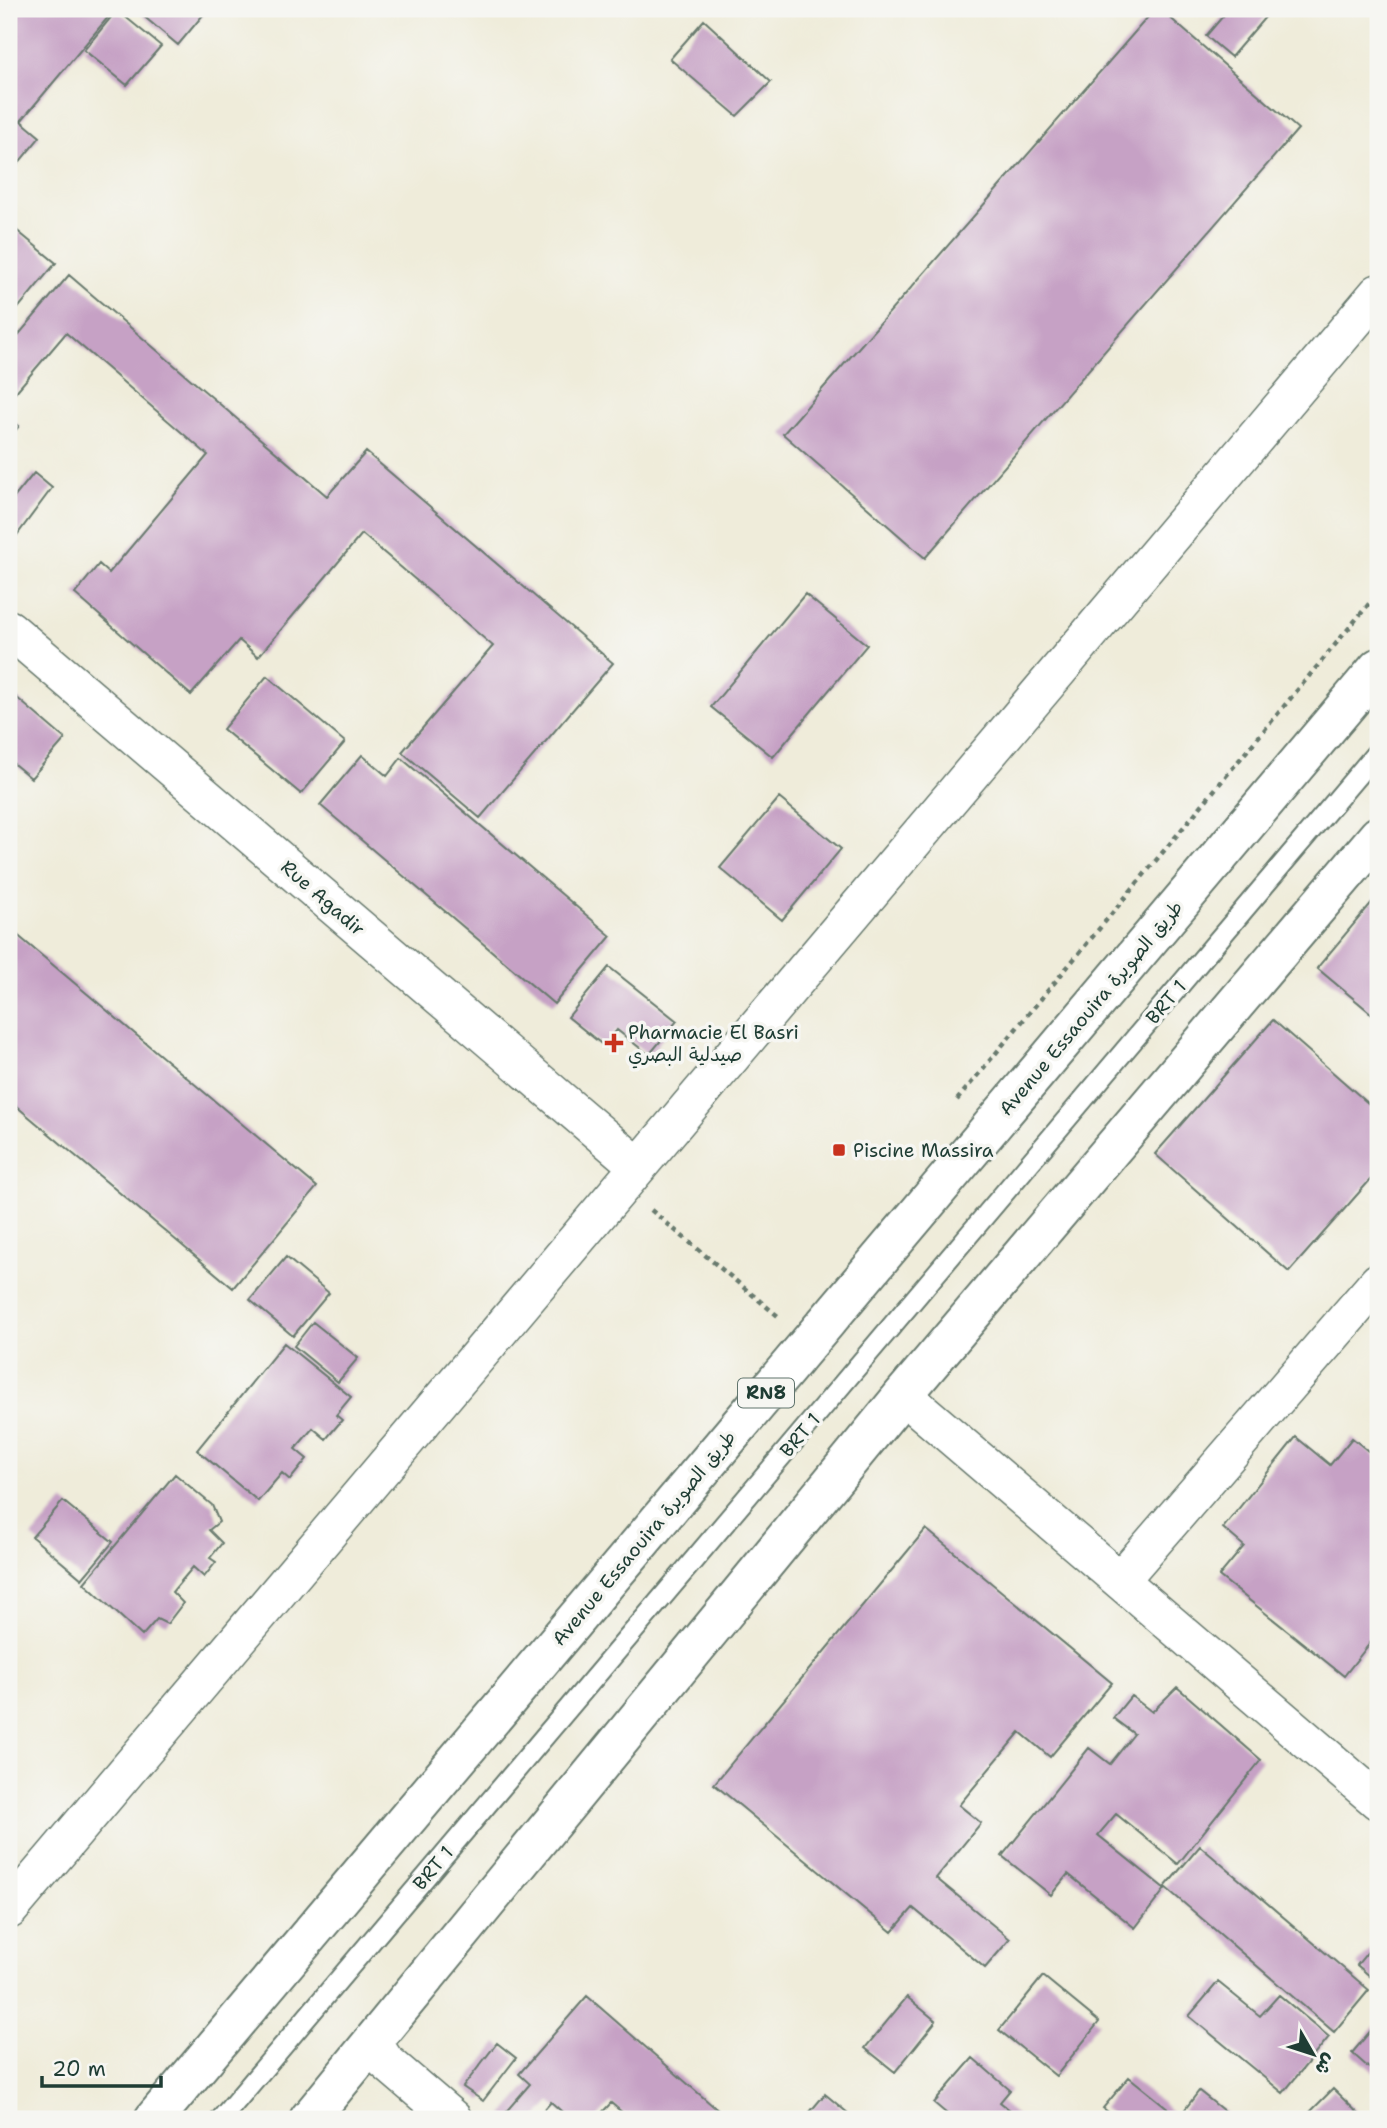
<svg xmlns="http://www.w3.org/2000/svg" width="1387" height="2128" font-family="'Shantell Sans','Playpen Sans Arabic',sans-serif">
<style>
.building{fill:#c6a1c5}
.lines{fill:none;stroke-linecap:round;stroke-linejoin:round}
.lane-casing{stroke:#687a6e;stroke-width:23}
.street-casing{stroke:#687a6e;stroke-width:40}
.primary-casing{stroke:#687a6e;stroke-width:42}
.path{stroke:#687a6e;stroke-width:4.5;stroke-dasharray:5 5;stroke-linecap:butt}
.lane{stroke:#fff;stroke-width:19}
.street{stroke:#fff;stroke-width:37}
.primary{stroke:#fff;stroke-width:38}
.poi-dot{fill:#c8321e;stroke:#f6f6f2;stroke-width:2.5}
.labels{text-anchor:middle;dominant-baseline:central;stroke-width:7;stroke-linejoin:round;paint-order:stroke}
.shield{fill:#f6f6f2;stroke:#60746d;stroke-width:2}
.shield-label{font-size:18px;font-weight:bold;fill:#1f3d34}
.street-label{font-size:19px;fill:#1f3d34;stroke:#f6f6f2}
.poi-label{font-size:19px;fill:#1f3d34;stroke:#f6f6f2;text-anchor:start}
</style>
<rect width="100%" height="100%" fill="#f6f6f2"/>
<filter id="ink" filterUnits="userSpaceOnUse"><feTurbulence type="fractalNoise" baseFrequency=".0143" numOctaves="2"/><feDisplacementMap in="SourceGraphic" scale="14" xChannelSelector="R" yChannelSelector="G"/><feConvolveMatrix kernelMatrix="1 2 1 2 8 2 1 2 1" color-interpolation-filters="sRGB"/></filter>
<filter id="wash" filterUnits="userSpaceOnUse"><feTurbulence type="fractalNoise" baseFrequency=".00686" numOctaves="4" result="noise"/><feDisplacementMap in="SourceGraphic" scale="28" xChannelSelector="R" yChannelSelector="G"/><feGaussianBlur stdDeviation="1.57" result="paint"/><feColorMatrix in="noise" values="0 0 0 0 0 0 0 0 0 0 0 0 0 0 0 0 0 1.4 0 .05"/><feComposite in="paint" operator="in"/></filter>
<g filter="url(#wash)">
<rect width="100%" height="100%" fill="#efecda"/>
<g id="blocks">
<path class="building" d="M 9,9 L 115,9 L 21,121 L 40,137 L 12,171 L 9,168 Z
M 135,9 L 208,9 L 178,45 Z
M 1155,9 L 1160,9 L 1298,129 L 925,558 L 783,434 Z
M 1229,9 L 1272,9 L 1231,57 L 1206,36 Z
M 117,10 L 161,46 L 127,85 L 84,50 Z
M 704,20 L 771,82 L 737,116 L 670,59 Z
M 15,229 L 56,263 L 9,319 L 9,236 Z
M 69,275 L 327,496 L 366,452 L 613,663 L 480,818 L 402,752 L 493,646 L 362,534 L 258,657 L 239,640 L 191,695 L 75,594 L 99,564 L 109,573 L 208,455 L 66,333 L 9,400 L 9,346 Z
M 9,418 L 19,426 L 9,439 Z
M 34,473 L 52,488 L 17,535 L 11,530 L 13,499 Z
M 805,594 L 867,645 L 773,757 L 711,707 Z
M 267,676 L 345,742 L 301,794 L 223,729 Z
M 9,691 L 65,739 L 31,778 L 9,760 Z
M 362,755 L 387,776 L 401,758 L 611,936 L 554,1004 L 320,805 Z
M 779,798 L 841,849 L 782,920 L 720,868 Z
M 1378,895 L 1378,1019 L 1317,968 Z
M 9,928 L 317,1187 L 233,1288 L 9,1100 Z
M 609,967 L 677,1021 L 649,1055 L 617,1030 L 604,1046 L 568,1017 Z
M 1273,1020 L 1378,1112 L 1378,1171 L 1289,1272 L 1155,1154 Z
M 286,1257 L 329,1293 L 293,1336 L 250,1300 Z
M 313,1322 L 358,1358 L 338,1382 L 294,1346 Z
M 284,1343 L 351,1397 L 336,1415 L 342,1420 L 326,1439 L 313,1428 L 295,1449 L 307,1459 L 290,1480 L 282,1473 L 258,1501 L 197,1450 Z
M 1296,1437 L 1330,1465 L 1352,1438 L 1378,1459 L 1378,1633 L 1344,1676 L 1219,1576 L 1244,1546 L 1223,1528 Z
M 175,1474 L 212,1505 L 219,1522 L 209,1530 L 222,1543 L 210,1558 L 216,1562 L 204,1577 L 193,1567 L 172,1592 L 183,1603 L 167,1624 L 157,1619 L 142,1636 L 84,1583 Z
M 63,1501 L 113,1542 L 82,1579 L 32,1537 Z
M 926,1529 L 1112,1683 L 1050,1757 L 1020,1732 L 959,1805 L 981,1823 L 936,1878 L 1010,1939 L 985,1968 L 913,1908 L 892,1932 L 714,1784 Z
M 1177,1687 L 1261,1760 L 1178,1864 L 1116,1814 L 1098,1835 L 1165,1889 L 1135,1928 L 1068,1874 L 1051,1895 L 1002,1856 L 1089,1748 L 1110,1764 L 1134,1734 L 1113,1718 L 1131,1696 L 1152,1712 Z
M 1200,1846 L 1369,1990 L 1334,2032 L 1165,1887 Z
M 1378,1939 L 1378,1983 L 1357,1965 Z
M 1043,1976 L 1099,2022 L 1056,2076 L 999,2030 Z
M 1218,1982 L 1260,2016 L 1279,1995 L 1329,2037 L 1283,2093 L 1189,2016 Z
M 587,1996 L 720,2112 L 714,2119 L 630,2119 L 611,2103 L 596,2119 L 570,2119 L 551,2102 L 536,2119 L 508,2119 L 503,2115 L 530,2084 L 519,2074 Z
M 907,1997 L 936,2021 L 895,2072 L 865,2048 Z
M 1378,2022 L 1378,2076 L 1352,2053 Z
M 497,2043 L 516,2058 L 483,2101 L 463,2087 Z
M 973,2058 L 1010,2090 L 1000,2102 L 1021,2119 L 953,2119 L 934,2103 Z
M 1129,2077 L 1179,2117 L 1199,2091 L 1234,2119 L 1117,2119 L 1103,2108 Z
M 1333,2089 L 1364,2119 L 1303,2119 Z
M 825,2094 L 855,2119 L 804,2119 Z"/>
</g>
</g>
<g filter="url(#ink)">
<use href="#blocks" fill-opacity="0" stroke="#687a6e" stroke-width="2"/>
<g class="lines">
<g class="lane-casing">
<path id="lane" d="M 221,2119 L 1378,751"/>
</g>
<g class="street-casing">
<path id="street" d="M 9,629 L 638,1166
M 903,1395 L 1378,1801
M 1121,1579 L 1378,1282
M 9,1910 L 1378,293
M 374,2044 L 385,2061 L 453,2119"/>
</g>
<g class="primary-casing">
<path id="primary" d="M 154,2119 L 1378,668
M 309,2119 L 903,1395 L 1378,836"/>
</g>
<path class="path" d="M 957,1100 L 1378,593
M 651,1210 L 779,1317"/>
<use href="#lane" class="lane"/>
<use href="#street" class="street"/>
<use href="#primary" class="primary"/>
</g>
</g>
<g class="poi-dot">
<path d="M610.5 1032.5h7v7h7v7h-7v7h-7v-7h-7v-7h7z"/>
<rect x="832" y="1143" width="14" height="14" rx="3.5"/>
</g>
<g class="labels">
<rect class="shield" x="738" y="1378.5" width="56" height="29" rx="5"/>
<g class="shield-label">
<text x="766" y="1393">RN8</text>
</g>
<g class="street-label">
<text transform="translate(323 898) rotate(41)">Rue Agadir</text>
<text transform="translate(1166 1002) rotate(-50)">BRT 1</text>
<text transform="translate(1091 1008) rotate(-50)">Avenue Essaouira طريق الصويرة</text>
<text transform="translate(800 1435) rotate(-50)">BRT 1</text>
<text transform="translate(644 1538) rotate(-50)">Avenue Essaouira طريق الصويرة</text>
<text transform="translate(433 1868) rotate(-50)">BRT 1</text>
</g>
<g class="poi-label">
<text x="628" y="1032">Pharmacie El Basri<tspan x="628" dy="22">صيدلية البصري</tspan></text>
<text x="853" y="1150">Piscine Massira</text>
</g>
</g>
<rect width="1387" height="2128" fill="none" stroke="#f6f6f2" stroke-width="35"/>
<g transform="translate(1313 2054) rotate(129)" stroke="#f6f6f2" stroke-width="5" paint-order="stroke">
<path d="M0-5L12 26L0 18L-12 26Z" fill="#1f3d34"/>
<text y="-10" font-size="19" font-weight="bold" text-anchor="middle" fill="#1f3d34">ش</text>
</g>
<path d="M42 2076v10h119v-10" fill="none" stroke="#1f3d34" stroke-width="3.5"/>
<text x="52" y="2076" font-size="21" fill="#1f3d34" stroke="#f6f6f2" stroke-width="5" paint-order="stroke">20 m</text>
</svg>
